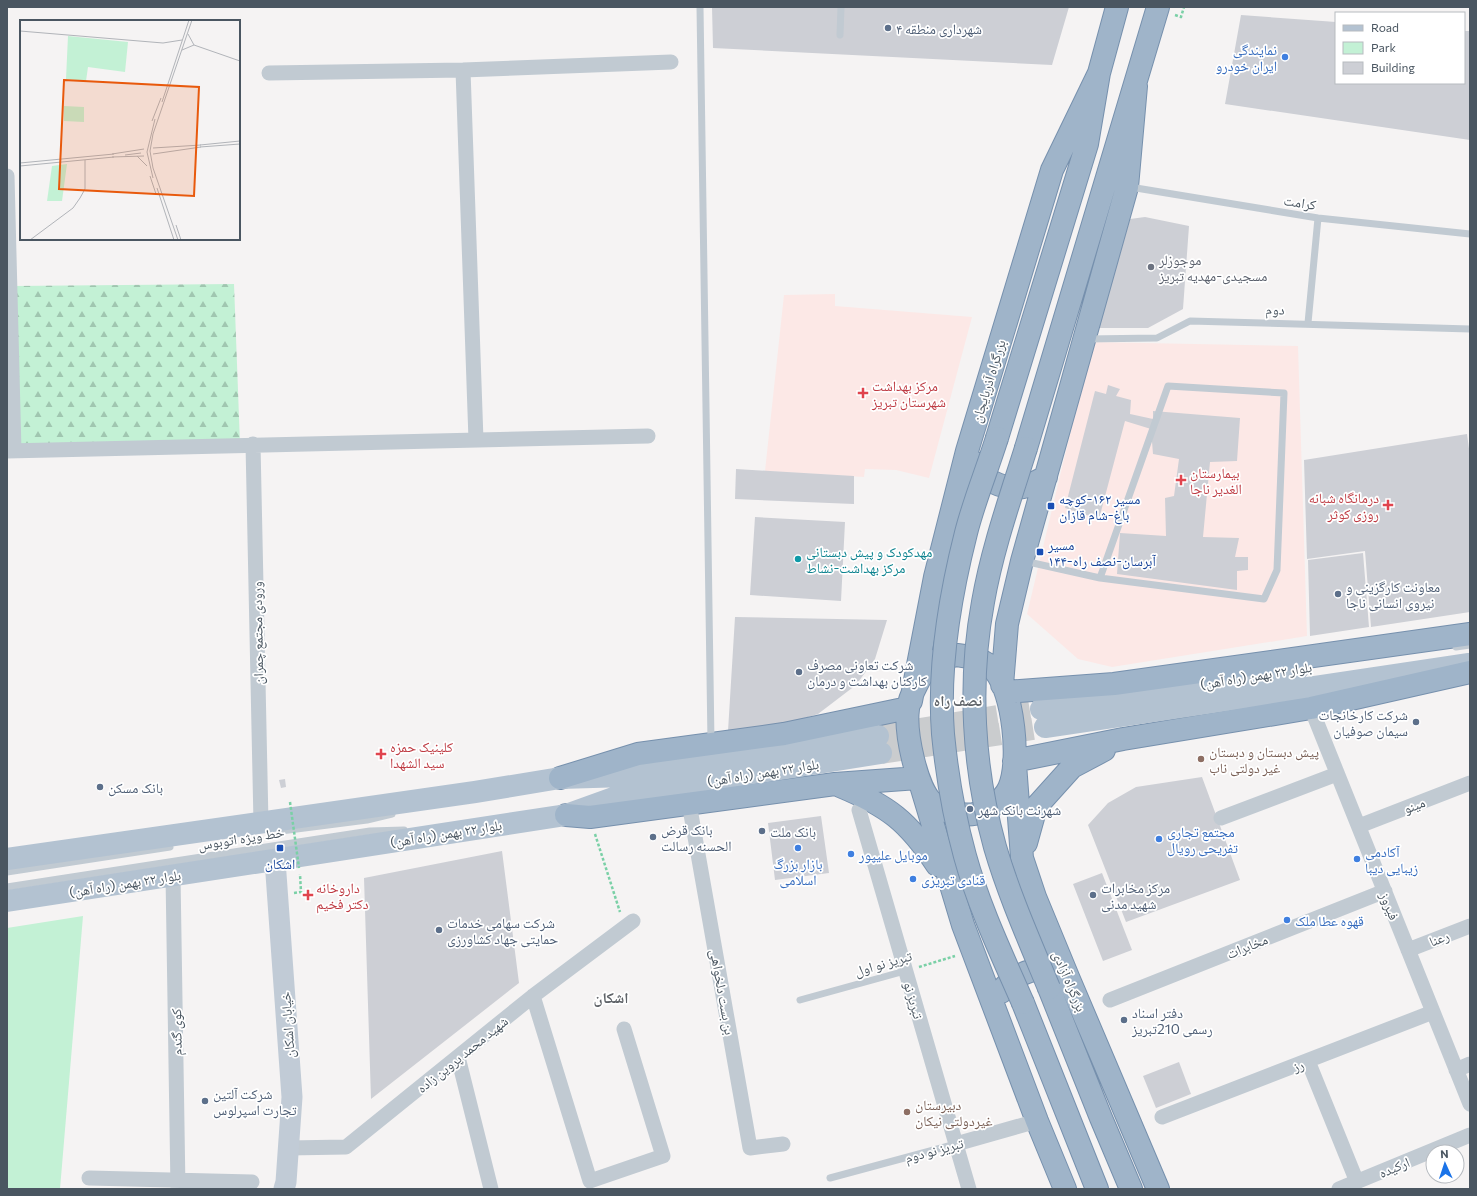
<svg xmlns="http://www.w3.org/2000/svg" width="1477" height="1196" font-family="Commissioner,'Noto Naskh Arabic',sans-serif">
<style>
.medical{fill:#fce8e6}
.green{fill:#c3f1d5}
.forest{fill:url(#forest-firs)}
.building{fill:#cdcfd5}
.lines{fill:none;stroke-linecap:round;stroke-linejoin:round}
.primary-tunnel{stroke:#caccce;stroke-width:22;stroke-dasharray:22 11;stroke-linecap:butt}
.trunk-casing{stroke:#7690ad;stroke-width:24}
.path{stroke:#7ad0a6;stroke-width:2.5;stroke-dasharray:3 2;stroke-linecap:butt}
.service{stroke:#c1cad2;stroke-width:7}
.minor{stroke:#c1cad2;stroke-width:15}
.secondary{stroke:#c1cbd6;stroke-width:21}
.primary{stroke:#b3c2d1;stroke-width:22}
.trunk{stroke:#9fb4c9;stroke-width:22}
.trunk-bridge-casing{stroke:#7690ad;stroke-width:24;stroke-linecap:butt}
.path-bridge{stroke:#7ad0a6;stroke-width:2.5;stroke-dasharray:3 2;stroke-linecap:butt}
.trunk-bridge{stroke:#9fb4c9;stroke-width:22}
.service-dot{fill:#5c6f8a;stroke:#fff;stroke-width:1.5}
.shop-dot{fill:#3f7fe0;stroke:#fff;stroke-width:1.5}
.worship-dot{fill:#6b7280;stroke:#fff;stroke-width:1.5}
.health-dot{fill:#e0444e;stroke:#fff;stroke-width:1.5}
.transit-dot{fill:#1a4fb4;stroke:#fff;stroke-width:1.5}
.culture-dot{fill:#0f9aa8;stroke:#fff;stroke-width:1.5}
.education-dot{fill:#8d6e63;stroke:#fff;stroke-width:1.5}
.labels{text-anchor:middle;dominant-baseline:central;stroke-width:3.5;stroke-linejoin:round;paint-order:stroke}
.service-label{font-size:14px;fill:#4e5e75;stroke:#fff;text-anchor:start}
.shop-label{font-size:14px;fill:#366cbe;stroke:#fff;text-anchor:start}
.street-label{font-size:14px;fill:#4a5661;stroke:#fff}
.worship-label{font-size:14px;fill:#5b616d;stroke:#fff;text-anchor:start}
.health-label{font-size:14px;fill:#be3a42;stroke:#fff;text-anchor:start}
.transit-label{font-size:14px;fill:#164399;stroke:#fff;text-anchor:start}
.culture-label{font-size:14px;fill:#0d838f;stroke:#fff;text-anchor:start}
.education-label{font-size:14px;fill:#785e54;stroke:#fff;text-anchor:start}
.neighbourhood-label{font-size:15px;font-weight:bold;fill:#5f6368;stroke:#fff}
.inset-road{fill:none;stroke:#b1b4b9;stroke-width:1}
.view{fill:#e8590c;fill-opacity:0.15;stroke:#e8590c;stroke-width:2}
.inset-edge{fill:none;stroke:#4a5661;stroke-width:2}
</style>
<defs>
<pattern id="forest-firs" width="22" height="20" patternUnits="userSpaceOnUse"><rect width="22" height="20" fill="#c3f1d5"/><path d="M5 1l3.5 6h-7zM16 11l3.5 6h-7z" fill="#a0c6b0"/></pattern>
</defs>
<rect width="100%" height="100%" fill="#f5f3f3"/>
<path class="medical" d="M 835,294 L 835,306 L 972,317 L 929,478 L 896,470 L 865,469 L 864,477 L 765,471 L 784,295 Z
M 1092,342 L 1298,346 L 1307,636 L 1112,667 L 1078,659 L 1027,614 Z"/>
<path class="green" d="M 83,916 L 60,1189 L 7,1189 L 7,928 Z"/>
<path class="forest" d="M 234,284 L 240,444 L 19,451 L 12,286 Z"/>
<path class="building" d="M 712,7 L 1069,7 L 1052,65 L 713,48 Z
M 1241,15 L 1336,22 L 1336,83 L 1464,83 L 1464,31 L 1470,31 L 1470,140 L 1225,104 Z
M 1145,217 L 1189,226 L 1183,309 L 1148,328 L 1099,328 L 1130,219 Z
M 1108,385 L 1120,389 L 1116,396 L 1131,400 L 1130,414 L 1153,419 L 1153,411 L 1240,418 L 1237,461 L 1210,462 L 1203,537 L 1239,538 L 1235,557 L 1248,557 L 1248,570 L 1237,571 L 1237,590 L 1117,574 L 1120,533 L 1166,536 L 1165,498 L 1174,496 L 1179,459 L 1153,454 L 1151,429 L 1125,421 L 1099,519 L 1065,508 L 1095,391 L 1106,394 Z
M 1467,434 L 1470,456 L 1470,612 L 1371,627 L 1365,551 L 1307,559 L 1304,460 Z
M 736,469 L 854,476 L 854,504 L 735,499 Z
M 755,517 L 845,522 L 841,601 L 750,595 Z
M 1363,553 L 1369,627 L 1310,636 L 1308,560 Z
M 735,617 L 887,620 L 875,659 L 856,685 L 818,714 L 781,725 L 728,731 Z
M 1202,777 L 1240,880 L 1126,922 L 1088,825 L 1108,803 L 1136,787 Z
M 285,779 L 286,787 L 281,788 L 279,780 Z
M 821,816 L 829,873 L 775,880 L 768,823 Z
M 502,851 L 519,983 L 371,1099 L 364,878 Z
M 1102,873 L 1132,950 L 1103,961 L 1073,884 Z
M 1179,1062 L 1191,1094 L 1156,1108 L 1143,1076 Z"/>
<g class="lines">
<path class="primary-tunnel" d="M 878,736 L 1041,709
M 881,753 L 1045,727"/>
<g class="trunk-casing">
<path id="trunk" d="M 997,438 L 1087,144 L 1099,73 L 1117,7
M 1026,448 L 1158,7
M 973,462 C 982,480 1002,490 1023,487 C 1030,486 1039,480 1046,477
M 957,655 C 971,657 985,659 995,671 C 1013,692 1021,762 1009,788 C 1003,801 987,811 974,814 C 969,815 963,814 958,814 C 950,813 941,809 934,804 C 916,790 905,731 908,709 C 909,697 923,669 933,662 C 939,658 950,657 957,655 Z
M 1002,685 L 1007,624 L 1022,561 L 1127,187 L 1136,86
M 1006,692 L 1114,684 L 1470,634
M 911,701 L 935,577 L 967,451 L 1052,170 L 1099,73
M 1014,761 L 1123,739 L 1311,708 L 1470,672
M 1015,764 L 1022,858 L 1035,897 L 1068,977 L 1158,1189
M 560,778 L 638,754 L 784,734 L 908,708
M 920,782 L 963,925 L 1037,1121 L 1065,1189
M 840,786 C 888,806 908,821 937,865
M 566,815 L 590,817 L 835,784 L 918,778
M 1026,843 L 1036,807 L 1072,767 L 1104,750
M 1049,988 L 1101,1118 L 1131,1189
M 1001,992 C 1009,979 1028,968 1044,970 C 1049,970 1055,973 1059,974
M 1023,1003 L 1097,1189"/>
</g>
<path class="path" d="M 1175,15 L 1181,17 L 1184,7
M 595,834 L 620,912
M 294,893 L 301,892 L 300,874
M 919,967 L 955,956"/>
<path class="service" d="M 700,7 L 711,742
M 840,35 L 841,7
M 1130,187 L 1318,218 L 1470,234
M 1308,323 L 1318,218
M 1087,339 L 1157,338 L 1190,321 L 1470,329
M 1024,561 L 1100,578 L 1264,599 L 1277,570 L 1284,393 L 1168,386 L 1100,578
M 1456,647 L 1470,645
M 281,831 L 367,820 L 392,814
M 7,872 L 170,847
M 7,887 L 370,831 L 404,830
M 800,1000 L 905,971
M 830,1178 L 956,1144"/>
<path class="minor" d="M 463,70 L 476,440
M 269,73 L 463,70 L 671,62
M 7,176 L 14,451
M 253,444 L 261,823
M 7,451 L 648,436
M 1311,708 L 1470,1104
M 689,803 L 750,1148 L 783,1144
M 859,810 L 969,1189
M 1221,818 L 1337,774
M 1359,826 L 1470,783
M 173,875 L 178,1189
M 1408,950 L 1470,926
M 533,996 L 590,1181 L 663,1156 L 624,1029
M 1110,1000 L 1385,891
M 458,1057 L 491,1189
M 1308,1061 L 1357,1182
M 1456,1070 L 1470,1064
M 1162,1117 L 1433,1012
M 956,1144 L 1037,1121
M 288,1148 L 346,1147 L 533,996 L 633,921
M 89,1178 L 252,1182
M 1339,1189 L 1470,1135"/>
<path class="secondary" d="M 275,860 L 292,1097 L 286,1182 L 284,1189"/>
<path class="primary" d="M 1041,709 L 1298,669
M 1045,727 L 1469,664
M 7,859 L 475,792 L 560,778 L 626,776 L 878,736
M 7,901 L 566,815 L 627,793 L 881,753"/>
<use href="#trunk" class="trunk"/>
<g class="trunk-bridge-casing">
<path id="trunk-bridge" d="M 997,438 C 987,470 974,501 966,533 C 950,596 938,669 943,734 C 947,775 954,816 965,856 C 979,907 1002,955 1023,1003
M 1026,448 C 1010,499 992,550 983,602 C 968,683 973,768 995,847 C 1009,895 1030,942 1049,988"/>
</g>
<path class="path-bridge" d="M 290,802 L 299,868"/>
<use href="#trunk-bridge" class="trunk-bridge"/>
</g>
<g class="service-dot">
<circle cx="888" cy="28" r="4"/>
<circle cx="1338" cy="594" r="4"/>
<circle cx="799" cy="672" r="4"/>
<circle cx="1416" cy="722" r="4"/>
<circle cx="100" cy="787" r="4"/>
<circle cx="970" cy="809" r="4"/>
<circle cx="762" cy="831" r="4"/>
<circle cx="653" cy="837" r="4"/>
<circle cx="1093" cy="895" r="4"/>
<circle cx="439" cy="930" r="4"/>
<circle cx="1124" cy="1020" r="4"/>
<circle cx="205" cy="1101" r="4"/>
</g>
<g class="shop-dot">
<circle cx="1285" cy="57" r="4"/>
<circle cx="1159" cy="839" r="4"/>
<circle cx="798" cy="848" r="4"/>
<circle cx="851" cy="854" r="4"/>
<circle cx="1357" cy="859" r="4"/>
<circle cx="913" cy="879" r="4"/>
<circle cx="1287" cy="920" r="4"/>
</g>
<circle class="worship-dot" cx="1151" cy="267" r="4"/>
<g class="health-dot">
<path d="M861 387h4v4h4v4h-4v4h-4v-4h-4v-4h4z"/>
<path d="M1179 474h4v4h4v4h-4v4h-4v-4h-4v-4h4z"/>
<path d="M1386 499h4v4h4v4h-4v4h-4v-4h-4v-4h4z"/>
<path d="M379 748h4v4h4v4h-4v4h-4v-4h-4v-4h4z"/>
<path d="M306 889h4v4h4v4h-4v4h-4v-4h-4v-4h4z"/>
</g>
<g class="transit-dot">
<rect x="1047" y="502" width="8" height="8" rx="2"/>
<rect x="1036" y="548" width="8" height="8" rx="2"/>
<rect x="276" y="844" width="8" height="8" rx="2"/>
</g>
<circle class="culture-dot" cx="798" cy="559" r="4"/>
<g class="education-dot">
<circle cx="1201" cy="759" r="4"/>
<circle cx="907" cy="1112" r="4"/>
</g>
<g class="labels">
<g class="service-label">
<text x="896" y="28">شهرداری منطقه ۴</text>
<text x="1346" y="586">معاونت کارگزینی و<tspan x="1346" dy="16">نیروی انسانی ناجا</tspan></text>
<text x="807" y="664">شرکت تعاونی مصرف<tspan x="807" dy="16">کارکنان بهداشت و درمان</tspan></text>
<text x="1408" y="714" text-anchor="end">شرکت کارخانجات<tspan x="1408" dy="16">سیمان صوفیان</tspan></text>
<text x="108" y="787">بانک مسکن</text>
<text x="978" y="809">شهرنت بانک شهر</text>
<text x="661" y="829">بانک قرض<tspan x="661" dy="16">الحسنه رسالت</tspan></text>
<text x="770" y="831">بانک ملت</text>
<text x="1101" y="887">مرکز مخابرات<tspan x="1101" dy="16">شهید مدنی</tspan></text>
<text x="447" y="922">شرکت سهامی خدمات<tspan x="447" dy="16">حمایتی جهاد کشاورزی</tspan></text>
<text x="1132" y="1012">دفتر اسناد<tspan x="1132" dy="16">رسمی 210تبریز</tspan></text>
<text x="213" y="1093">شرکت آلتین<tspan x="213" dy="16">تجارت اسپرلوس</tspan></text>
</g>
<g class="shop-label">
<text x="1277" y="49" text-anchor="end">نمایندگی<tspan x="1277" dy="16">ایران خودرو</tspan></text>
<text x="1167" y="831">مجتمع تجاری<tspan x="1167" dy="16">تفریحی رویال</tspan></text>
<text x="1365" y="851">آکادمی<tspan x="1365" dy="16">زیبایی دیبا</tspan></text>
<text x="859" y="854">موبایل علیپور</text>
<text x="798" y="863" text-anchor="middle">بازار بزرگ<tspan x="798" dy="16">اسلامی</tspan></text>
<text x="921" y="879">قنادی تبریزی</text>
<text x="1295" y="920">قهوه عطا ملک</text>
</g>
<g class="street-label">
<text transform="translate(1300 202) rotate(9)">کرامت</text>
<text transform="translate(1275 309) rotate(1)">دوم</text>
<text transform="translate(988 381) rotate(-73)">بزرگراه آذربایجان</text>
<text transform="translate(257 633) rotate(-91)">ورودی مجتمع چمران</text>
<text transform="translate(1256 675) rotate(-9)">بلوار ۲۲ بهمن (راه آهن)</text>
<text transform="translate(763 772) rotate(-9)">بلوار ۲۲ بهمن (راه آهن)</text>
<text transform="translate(1414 805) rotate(-21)">مینو</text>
<text transform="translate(446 833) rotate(-9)">بلوار ۲۲ بهمن (راه آهن)</text>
<text transform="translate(241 838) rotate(-9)">خط ویژه اتوبوس</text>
<text transform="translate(125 883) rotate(-9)">بلوار ۲۲ بهمن (راه آهن)</text>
<text transform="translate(1390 906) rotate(68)">فیروز</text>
<text transform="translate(1439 938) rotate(-21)">رعنا</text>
<text transform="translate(1247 946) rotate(-22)">مخابرات</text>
<text transform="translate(883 963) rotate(-16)">تبریز نو اول</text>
<text transform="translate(1070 981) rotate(67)">بزرگراه آزادی</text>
<text transform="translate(723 992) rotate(80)">بن بست دلخواهی</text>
<text transform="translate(914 1000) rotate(74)">تبریز نو</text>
<text transform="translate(287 1025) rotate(-94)">خیابان اشکان</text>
<text transform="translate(176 1032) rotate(-91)">کوی گندم</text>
<text transform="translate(462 1054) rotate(-39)">شهید محمد پروین زاده</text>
<text transform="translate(1298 1065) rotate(-21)">رز</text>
<text transform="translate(934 1150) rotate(-15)">تبریز نو دوم</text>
<text transform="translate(1394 1167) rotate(-23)">ارکیده</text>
</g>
<g class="worship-label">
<text x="1159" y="259">موجوزلر<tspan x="1159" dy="16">مسجیدی-مهدیه تبریز</tspan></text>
</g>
<g class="health-label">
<text x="872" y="385">مرکز بهداشت<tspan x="872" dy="16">شهرستان تبریز</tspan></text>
<text x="1190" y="472">بیمارستان<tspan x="1190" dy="16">الغدیر ناجا</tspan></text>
<text x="1379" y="497" text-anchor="end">درمانگاه شبانه<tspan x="1379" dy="16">روزی کوثر</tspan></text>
<text x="390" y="746">کلینیک حمزه<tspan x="390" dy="16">سید الشهدا</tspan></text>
<text x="316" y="887">داروخانه<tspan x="316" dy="16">دکتر فخیم</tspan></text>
</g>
<g class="transit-label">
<text x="1059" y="498">مسیر ۱۶۲-کوچه<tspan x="1059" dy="16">باغ-شام قازان</tspan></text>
<text x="1048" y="544">مسیر<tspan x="1048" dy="16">۱۴۴-آبرسان-نصف راه</tspan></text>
<text x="280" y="863" text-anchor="middle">اشکان</text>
</g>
<g class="culture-label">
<text x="806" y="551">مهدکودک و پیش دبستانی<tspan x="806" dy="16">مرکز بهداشت-نشاط</tspan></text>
</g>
<g class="education-label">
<text x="1209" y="751">پیش دبستان و دبستان<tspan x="1209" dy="16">غیر دولتی ناب</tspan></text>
<text x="915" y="1104">دبیرستان<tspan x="915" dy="16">غیردولتی نیکان</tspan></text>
</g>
<g class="neighbourhood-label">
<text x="958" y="700">نصف راه</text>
<text x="611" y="997">اشکان</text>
</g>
</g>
<g transform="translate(20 20)">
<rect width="220" height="220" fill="#f5f3f3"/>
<path d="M 48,16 L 108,22 L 105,52 L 68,47 L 66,61 L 46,59 ZM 47,144 L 42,181 L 27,181 L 32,146 Z" fill="#c3f1d5"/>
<path d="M 44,86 L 64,87 L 64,102 L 44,101 Z" fill="#c3f1d5"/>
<path class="inset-road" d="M 0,11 L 143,23 L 162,20M 174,25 L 220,41M 162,30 L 174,25 L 168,14M 142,82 L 169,0M 132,101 L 141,78M 180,125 L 220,121M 180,127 L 220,124M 133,128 L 181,125M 92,134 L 124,129M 133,134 L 181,127M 105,135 L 121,133M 117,136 L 127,146M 92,137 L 124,136M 0,143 L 94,134M 0,146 L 94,137M 130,156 L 136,174M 133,158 L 127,132 L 135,99M 137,168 L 154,220M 156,205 L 161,220M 10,220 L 53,188 L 60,178 L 65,169 L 65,140M 158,220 L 133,148 L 130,131 L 133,114 L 172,0"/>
<path class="view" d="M 44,60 L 179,67 L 174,176 L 39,169 Z"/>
<rect width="220" height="220" class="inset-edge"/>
</g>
<rect width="1477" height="1196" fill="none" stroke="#4a5661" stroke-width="16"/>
<rect x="1335" y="12" width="130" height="72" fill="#ffffff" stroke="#b7bbc0"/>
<rect x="1343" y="25" width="20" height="6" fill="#b3c2d1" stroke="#b7bbc0"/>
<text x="1371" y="32" font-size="12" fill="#4a5661">Road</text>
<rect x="1343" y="42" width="20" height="12" fill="#c3f1d5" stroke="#b7bbc0"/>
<text x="1371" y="52" font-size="12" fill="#4a5661">Park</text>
<rect x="1343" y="62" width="20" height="12" fill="#cdcfd5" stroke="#b7bbc0"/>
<text x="1371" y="72" font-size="12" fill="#4a5661">Building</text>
<g transform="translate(1445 1164) rotate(357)"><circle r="19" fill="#ffffff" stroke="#b7bbc0"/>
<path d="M0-3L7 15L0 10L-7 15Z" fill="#1a73e8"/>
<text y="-6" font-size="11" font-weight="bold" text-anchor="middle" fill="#4a5661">N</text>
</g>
</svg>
